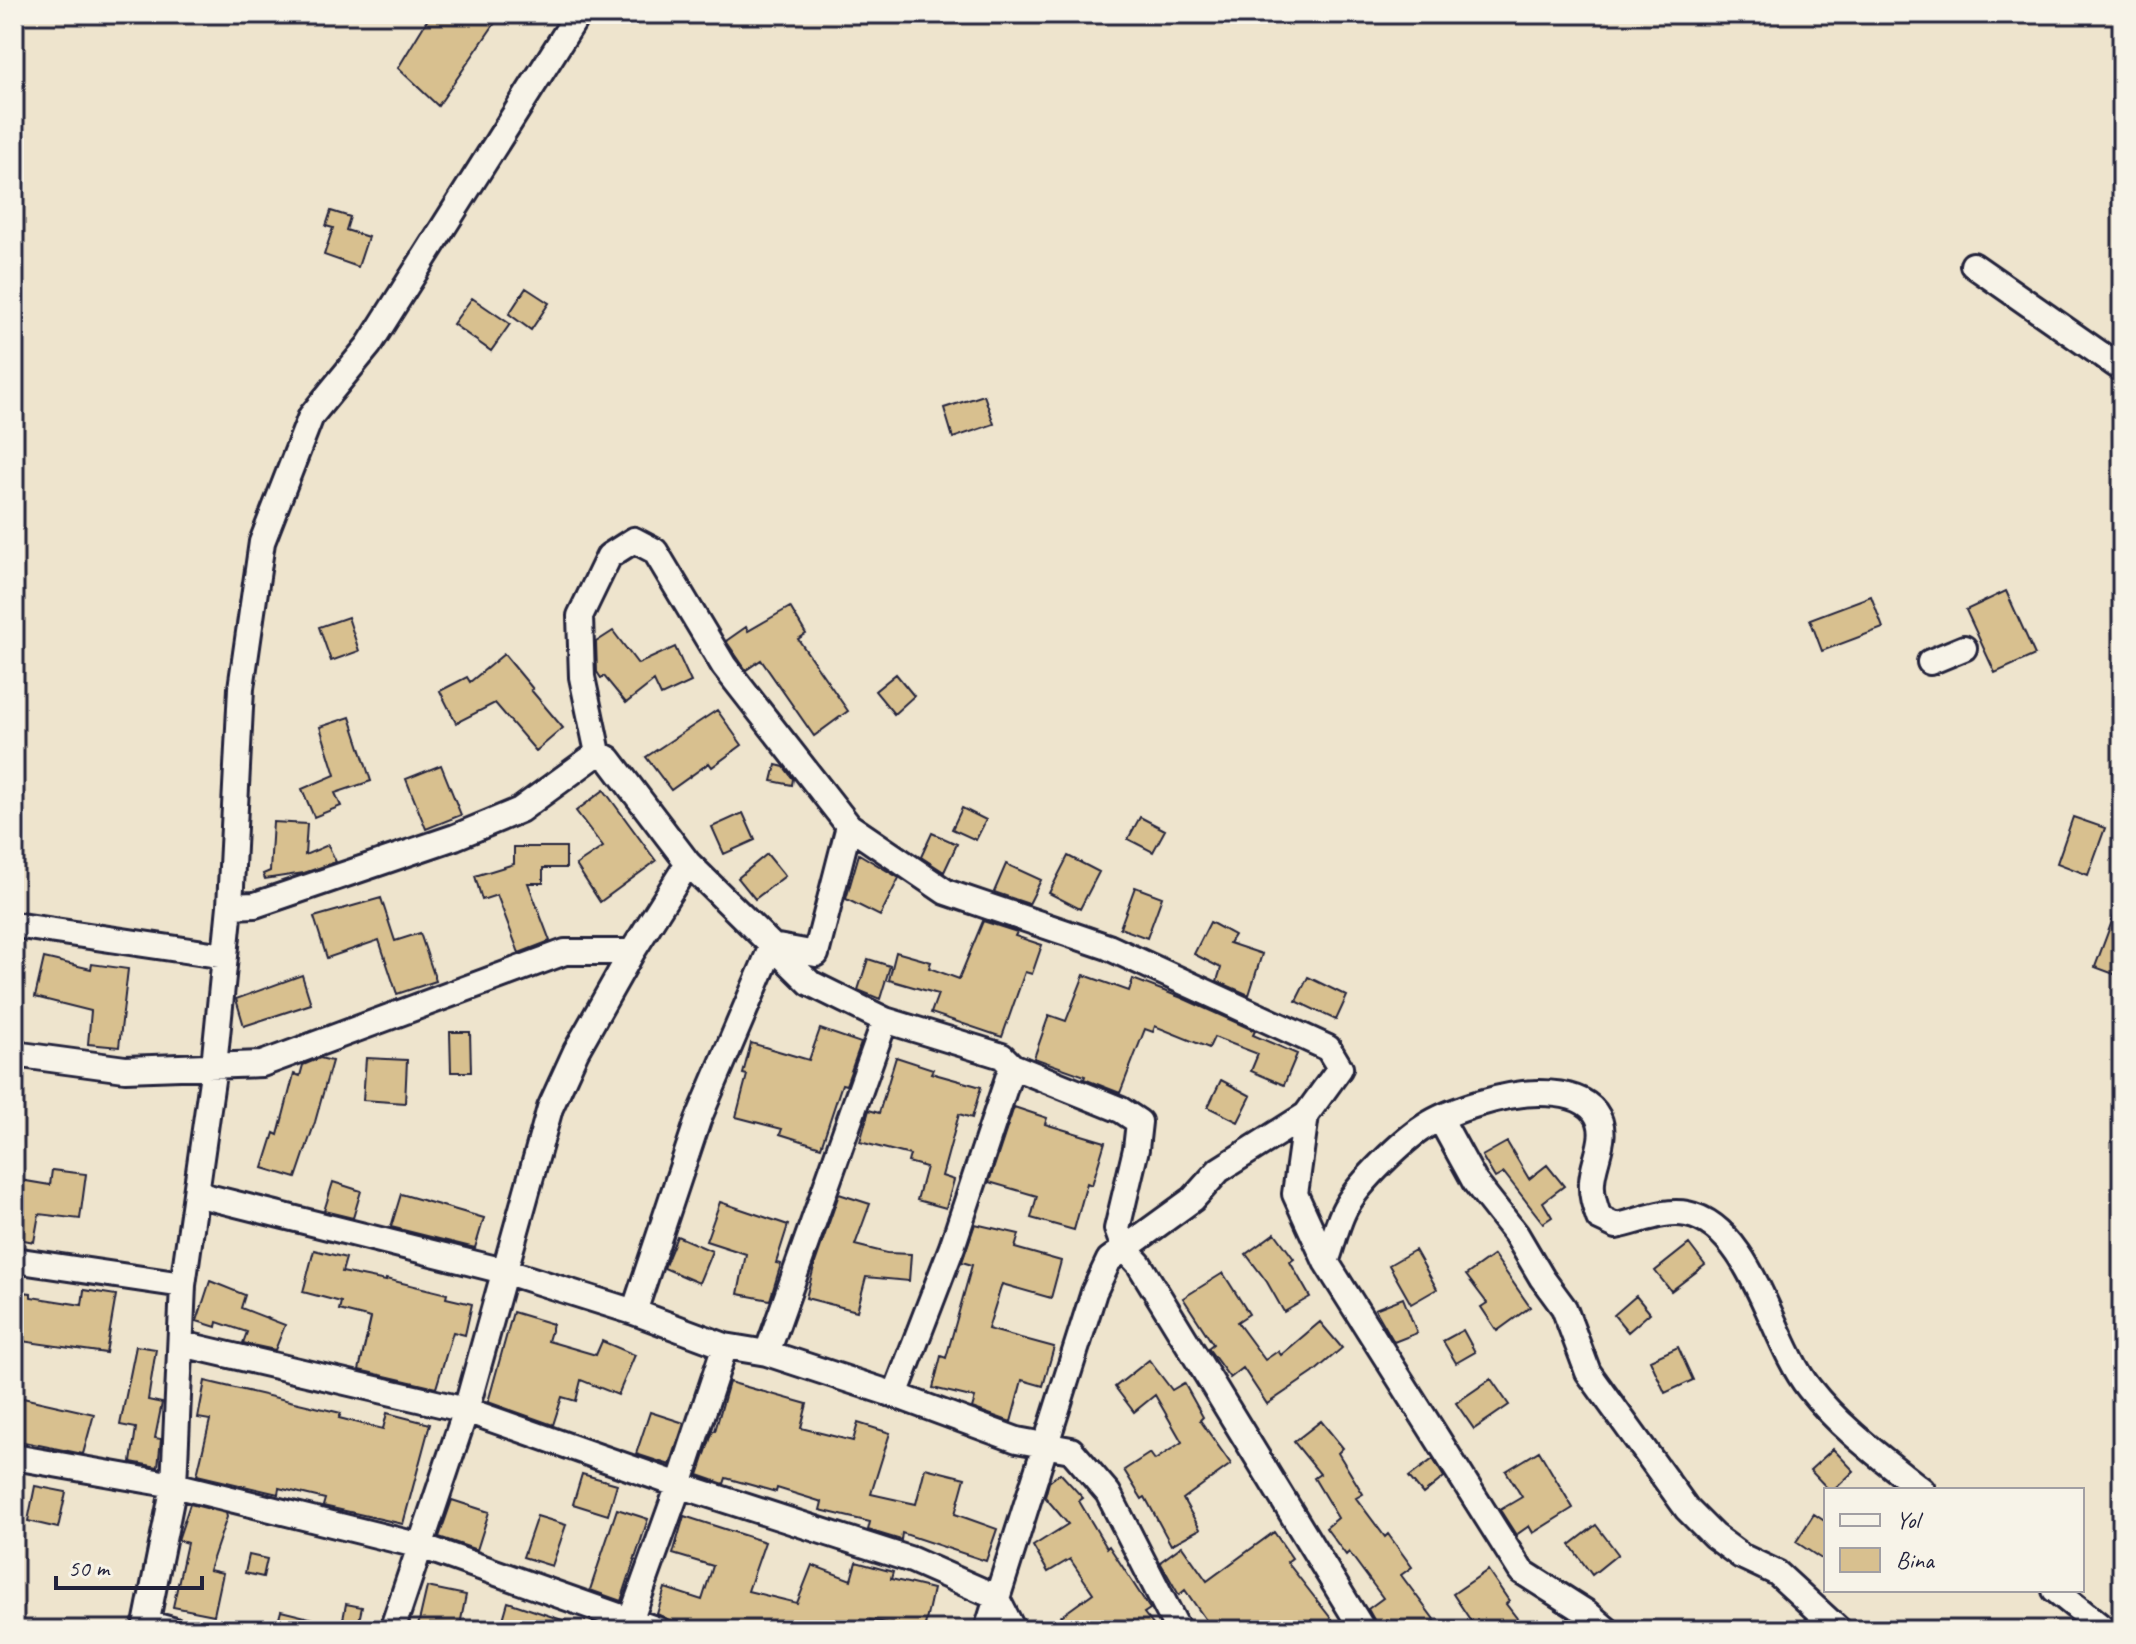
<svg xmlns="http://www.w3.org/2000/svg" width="2136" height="1644" font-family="Caveat,sans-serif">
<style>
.building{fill:#d8c08f;stroke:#22223b;stroke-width:2}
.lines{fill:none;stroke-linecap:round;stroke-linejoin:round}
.minor-casing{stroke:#22223b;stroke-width:30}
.minor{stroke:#f7f3e8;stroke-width:24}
</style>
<rect width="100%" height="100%" fill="#eee4cd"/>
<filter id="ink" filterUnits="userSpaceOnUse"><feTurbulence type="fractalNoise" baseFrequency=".0125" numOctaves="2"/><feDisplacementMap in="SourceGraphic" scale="16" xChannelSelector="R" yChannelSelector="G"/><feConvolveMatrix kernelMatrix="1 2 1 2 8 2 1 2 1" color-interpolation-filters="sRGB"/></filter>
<g filter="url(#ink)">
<path class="building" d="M 431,14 L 484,14 L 495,23 L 438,106 L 398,68 Z
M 331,211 L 350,217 L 346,230 L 368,237 L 358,267 L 324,255 L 333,228 L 326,226 Z
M 526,288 L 549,303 L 531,330 L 509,314 Z
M 472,298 L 510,324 L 491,351 L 453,324 Z
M 984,395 L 994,424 L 953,438 L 944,408 Z
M 2006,591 L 2035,655 L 1995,673 L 1966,610 Z
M 1871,596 L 1883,628 L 1822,651 L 1810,619 Z
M 790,607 L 806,634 L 798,639 L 848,711 L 814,736 L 761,660 L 746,670 L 726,641 L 746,627 L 748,631 Z
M 348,617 L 359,651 L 331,661 L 319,627 Z
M 613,631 L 638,664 L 675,647 L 691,682 L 661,696 L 654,681 L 626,703 L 604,676 L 601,678 L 597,672 L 596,642 Z
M 504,654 L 533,689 L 531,690 L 563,728 L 536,751 L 495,703 L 456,723 L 440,691 L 467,677 L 470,682 Z
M 896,674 L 914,696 L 894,714 L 875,691 Z
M 717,710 L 742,745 L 712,767 L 709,763 L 671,790 L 646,757 Z
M 350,717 L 371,781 L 335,793 L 341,806 L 314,817 L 302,789 L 335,775 L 320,727 Z
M 441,765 L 461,815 L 426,829 L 406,779 Z
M 776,765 L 784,767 L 793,779 L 792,785 L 772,781 Z
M 604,790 L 656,861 L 600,902 L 576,865 L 603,847 L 576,811 Z
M 962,808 L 986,820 L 976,840 L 952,829 Z
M 743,813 L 755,840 L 724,854 L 712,827 Z
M 1140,817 L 1165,830 L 1153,852 L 1128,839 Z
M 2073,817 L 2105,828 L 2088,875 L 2057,863 Z
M 273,822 L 307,824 L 305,855 L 328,845 L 336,862 L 304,873 L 265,879 L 263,874 L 270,871 Z
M 932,833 L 957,844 L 944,872 L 921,857 Z
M 514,847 L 566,847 L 566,868 L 543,868 L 543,883 L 528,883 L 550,941 L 519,953 L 497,895 L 482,900 L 475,876 L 514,864 Z
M 767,854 L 785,876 L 755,899 L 738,878 Z
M 859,854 L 899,878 L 880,916 L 846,899 Z
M 1068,856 L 1099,872 L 1080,909 L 1049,893 Z
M 1006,864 L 1041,880 L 1029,904 L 994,892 Z
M 1135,887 L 1162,897 L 1147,938 L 1120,928 Z
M 381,898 L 395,941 L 420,933 L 436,981 L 397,994 L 379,940 L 327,958 L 314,917 Z
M 2120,900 L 2122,900 L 2122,977 L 2095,967 Z
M 983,921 L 1017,932 L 1015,936 L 1042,945 L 1032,974 L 1025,972 L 1002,1037 L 931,1013 L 938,994 L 889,980 L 896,952 L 931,962 L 929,968 L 959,979 Z
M 1210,922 L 1234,935 L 1229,943 L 1262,954 L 1249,995 L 1217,981 L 1221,968 L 1194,954 Z
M 44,958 L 91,969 L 92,964 L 128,969 L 119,1047 L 88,1044 L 91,1011 L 35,997 Z
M 868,959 L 890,966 L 880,999 L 858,990 Z
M 302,975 L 311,1004 L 244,1026 L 236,999 Z
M 1084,975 L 1129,991 L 1133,979 L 1182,998 L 1255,1031 L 1253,1035 L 1297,1054 L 1284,1085 L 1251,1071 L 1258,1054 L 1214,1037 L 1209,1048 L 1155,1026 L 1153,1032 L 1145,1029 L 1120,1093 L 1084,1079 L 1085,1076 L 1034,1058 L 1049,1015 L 1066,1021 Z
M 1308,977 L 1347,996 L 1336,1020 L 1296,1001 Z
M 820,1029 L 861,1043 L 846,1085 L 842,1084 L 821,1147 L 780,1134 L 782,1129 L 736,1117 L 747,1075 L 743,1074 L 751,1043 L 809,1060 Z
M 450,1032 L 470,1032 L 471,1072 L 451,1072 Z
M 896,1057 L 933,1069 L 931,1073 L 981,1087 L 972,1118 L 959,1114 L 942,1176 L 954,1180 L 946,1208 L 917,1200 L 926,1167 L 908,1162 L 910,1155 L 860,1142 L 869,1110 L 879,1113 Z
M 320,1058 L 332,1061 L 315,1122 L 296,1178 L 263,1168 L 274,1133 L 278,1135 L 294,1074 L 300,1076 L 303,1065 Z
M 366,1058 L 407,1060 L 405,1103 L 363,1100 Z
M 1221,1080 L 1251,1096 L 1238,1122 L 1208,1107 Z
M 1014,1107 L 1047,1118 L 1045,1124 L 1105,1142 L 1092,1185 L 1087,1183 L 1074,1230 L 1031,1218 L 1037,1196 L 989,1182 Z
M 1507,1142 L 1529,1179 L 1547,1165 L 1564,1186 L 1543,1202 L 1552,1217 L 1543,1223 L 1504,1173 L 1495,1178 L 1482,1156 Z
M 52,1170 L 86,1174 L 80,1219 L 39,1214 L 34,1242 L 14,1238 L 14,1179 L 50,1185 Z
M 333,1182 L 361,1191 L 353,1218 L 324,1211 Z
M 401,1194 L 484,1218 L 475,1248 L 391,1227 Z
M 839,1194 L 870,1204 L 855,1245 L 887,1253 L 911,1254 L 909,1281 L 866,1277 L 857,1311 L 806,1298 L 815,1263 Z
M 720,1202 L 788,1225 L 776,1263 L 781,1264 L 770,1300 L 738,1294 L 746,1254 L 706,1241 Z
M 975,1224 L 1019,1234 L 1015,1248 L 1061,1261 L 1051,1298 L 1002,1284 L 988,1329 L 1054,1347 L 1043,1386 L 1022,1380 L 1011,1422 L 972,1408 L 975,1398 L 933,1388 L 941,1356 L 946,1358 L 972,1265 L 962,1262 Z
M 1275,1233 L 1294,1259 L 1290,1262 L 1310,1297 L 1284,1312 L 1267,1282 L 1246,1254 Z
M 677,1236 L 712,1251 L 699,1283 L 664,1268 Z
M 1689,1244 L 1705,1265 L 1671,1291 L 1655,1271 Z
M 314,1250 L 346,1258 L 342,1272 L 386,1281 L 386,1279 L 447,1294 L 446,1298 L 472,1304 L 465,1335 L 453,1332 L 436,1388 L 359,1370 L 371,1318 L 339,1310 L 341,1302 L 303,1292 Z
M 1415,1250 L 1437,1289 L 1411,1304 L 1389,1265 Z
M 1494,1255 L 1530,1307 L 1497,1331 L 1481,1307 L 1487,1303 L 1466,1275 Z
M 1223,1273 L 1249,1314 L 1237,1322 L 1265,1360 L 1278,1351 L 1281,1355 L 1320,1322 L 1342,1348 L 1313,1373 L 1267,1404 L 1243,1368 L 1230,1378 L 1208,1348 L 1213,1344 L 1183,1298 Z
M 210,1281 L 245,1295 L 241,1308 L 285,1325 L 275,1350 L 243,1343 L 247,1332 L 217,1322 L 216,1327 L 197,1321 Z
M 84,1290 L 116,1295 L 106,1353 L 14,1340 L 14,1291 L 31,1293 L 31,1297 L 82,1305 Z
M 1636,1296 L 1650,1313 L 1628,1332 L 1614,1315 Z
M 1403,1298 L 1417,1333 L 1394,1342 L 1375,1309 Z
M 513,1312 L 553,1324 L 548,1341 L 596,1355 L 602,1341 L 635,1355 L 618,1395 L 581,1380 L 576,1401 L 562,1397 L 553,1425 L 488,1402 Z
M 1463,1330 L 1475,1352 L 1456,1363 L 1443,1341 Z
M 136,1346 L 156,1349 L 148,1400 L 162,1403 L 155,1438 L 161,1439 L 158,1467 L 131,1462 L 136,1428 L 120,1425 Z
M 1678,1347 L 1693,1380 L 1665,1393 L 1650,1360 Z
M 1149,1360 L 1172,1390 L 1184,1383 L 1203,1417 L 1200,1420 L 1231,1464 L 1183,1499 L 1200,1529 L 1171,1545 L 1145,1497 L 1142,1499 L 1124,1470 L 1150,1453 L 1155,1460 L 1182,1442 L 1155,1395 L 1134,1412 L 1115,1387 Z
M 1491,1379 L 1509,1405 L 1474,1429 L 1456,1403 Z
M 205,1381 L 341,1413 L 339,1418 L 383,1429 L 387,1413 L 430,1424 L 403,1524 L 323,1506 L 325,1499 L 279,1488 L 278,1494 L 197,1475 L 210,1420 L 198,1418 Z
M 729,1382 L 807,1404 L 801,1428 L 853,1441 L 858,1423 L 890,1433 L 871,1494 L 916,1504 L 925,1468 L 965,1478 L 955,1514 L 997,1529 L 986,1561 L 902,1533 L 901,1540 L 868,1530 L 870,1522 L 820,1510 L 822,1502 L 777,1488 L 776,1492 L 726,1478 L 724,1484 L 698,1475 L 713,1431 L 715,1431 Z
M 14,1396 L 94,1414 L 83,1454 L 14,1440 Z
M 650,1412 L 684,1423 L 670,1465 L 636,1454 Z
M 1321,1421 L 1343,1448 L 1338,1453 L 1363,1494 L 1356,1498 L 1385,1537 L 1388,1534 L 1412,1567 L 1401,1575 L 1442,1630 L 1381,1630 L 1377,1625 L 1368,1609 L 1383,1598 L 1349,1552 L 1346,1555 L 1326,1528 L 1338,1518 L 1314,1478 L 1320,1474 L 1294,1442 Z
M 1833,1449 L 1854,1471 L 1834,1490 L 1829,1490 L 1810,1470 Z
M 1539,1451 L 1573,1508 L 1533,1533 L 1529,1526 L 1516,1535 L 1500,1510 L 1522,1497 L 1506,1471 Z
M 1433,1459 L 1444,1477 L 1423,1494 L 1409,1477 Z
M 1060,1473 L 1083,1498 L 1079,1501 L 1107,1548 L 1109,1546 L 1150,1609 L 1144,1613 L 1157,1630 L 1042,1630 L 1093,1593 L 1070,1559 L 1048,1572 L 1033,1546 L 1068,1524 L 1045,1497 L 1049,1482 Z
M 582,1474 L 617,1484 L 608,1515 L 573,1504 Z
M 35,1486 L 66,1492 L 58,1528 L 28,1521 Z
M 452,1500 L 489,1512 L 477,1550 L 439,1537 Z
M 190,1504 L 226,1513 L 227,1517 L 209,1570 L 223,1573 L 214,1615 L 173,1607 L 187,1543 L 178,1540 Z
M 617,1509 L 648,1519 L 621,1601 L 590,1590 Z
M 1814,1514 L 1826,1522 L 1826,1562 L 1796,1542 Z
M 537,1516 L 566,1525 L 552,1566 L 523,1557 Z
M 684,1516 L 765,1542 L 748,1591 L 797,1603 L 812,1565 L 851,1580 L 856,1562 L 893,1572 L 891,1579 L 933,1589 L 924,1630 L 870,1620 L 867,1630 L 714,1630 L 690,1622 L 689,1626 L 669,1620 L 657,1614 L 665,1588 L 702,1600 L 713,1566 L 673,1554 Z
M 1596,1525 L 1618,1554 L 1592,1575 L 1570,1545 Z
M 1274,1532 L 1292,1558 L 1287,1562 L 1340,1630 L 1216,1630 L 1210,1621 L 1208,1623 L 1185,1590 L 1179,1595 L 1160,1562 L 1182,1546 L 1207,1581 Z
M 249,1555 L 267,1559 L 263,1577 L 245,1573 Z
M 1488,1570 L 1509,1601 L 1506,1604 L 1526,1630 L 1477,1630 L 1453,1594 Z
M 427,1587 L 466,1595 L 459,1630 L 417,1630 Z
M 508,1602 L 580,1626 L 579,1630 L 500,1630 Z
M 346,1604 L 362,1607 L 357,1630 L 341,1630 Z
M 281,1611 L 334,1624 L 333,1630 L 276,1630 Z"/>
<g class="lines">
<g class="minor-casing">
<path id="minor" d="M 1973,265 L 2122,369
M 1930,662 L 1964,648
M 598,753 L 582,677 L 580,616 L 609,556 L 634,540 L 655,551 L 724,666 L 849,826
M 230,906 L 255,905 L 455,837 L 520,810 L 598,753 L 609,759 L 688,863 L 810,983 L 885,1020 L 1002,1056 L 1012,1066 L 1121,1110 L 1139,1122 L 1136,1149 L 1117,1229 L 1124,1248 L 1139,1264 L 1363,1630
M 14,925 L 225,956
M 14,1054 L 125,1069 L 262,1064 L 565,952 L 632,952
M 1306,1115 L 1295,1194 L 1326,1262 L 1521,1571 L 1587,1613 L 1607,1630
M 1441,1120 L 1475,1182 L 1516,1234 L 1542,1278 L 1564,1308 L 1588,1372 L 1687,1509 L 1714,1536 L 1741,1556 L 1777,1573 L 1839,1630
M 196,1194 L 504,1271 L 634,1312 L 725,1346 L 767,1353 L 895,1395 L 1017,1440 L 1071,1450 L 1108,1493 L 1178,1630
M 14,1260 L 183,1285
M 1326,1262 C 1333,1244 1337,1221 1347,1205 C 1360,1182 1402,1141 1424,1127 C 1451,1109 1507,1093 1539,1093 C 1557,1093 1583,1096 1595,1112 C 1611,1134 1593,1159 1592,1182 C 1591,1195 1595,1206 1599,1218 L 1616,1226 C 1638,1222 1665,1209 1687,1214 C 1752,1227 1771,1341 1809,1388 C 1840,1428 1883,1459 1922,1490
M 634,1312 L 698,1120 L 772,946 L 816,954 L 849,826 L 946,892 L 1108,947 L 1328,1048 L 1340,1068 L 1306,1115 L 1219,1170 L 1193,1199 L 1109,1260 L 1094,1292 L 987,1630
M 182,1344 L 466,1410 L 679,1485 L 912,1560 L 996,1597 L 1013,1630
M 767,1353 L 885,1020
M 895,1395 L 952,1247 L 1012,1066
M 14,1457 L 174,1485 L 421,1546 L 658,1630
M 2055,1590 L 2105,1630
M 146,1623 L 172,1630
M 145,1630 L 174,1485 L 183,1285 L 214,1066 L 230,906 L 241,688 L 262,542 L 311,416 L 369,345 L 578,14
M 392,1630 L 466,1410 L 550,1108 L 576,1051 L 632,952 L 688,863
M 627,1630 L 679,1485 L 725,1346"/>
</g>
<use href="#minor" class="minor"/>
</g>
</g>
<rect width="2136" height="1644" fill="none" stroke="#f7f3e8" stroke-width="48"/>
<rect x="24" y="24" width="2088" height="1596" fill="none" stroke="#22223b" stroke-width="3" filter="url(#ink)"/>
<rect x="1824" y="1488" width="260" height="104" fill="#f7f3e8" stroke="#a29fa3" stroke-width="2"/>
<rect x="1840" y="1514" width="40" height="12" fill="#f7f3e8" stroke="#a29fa3" stroke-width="2"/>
<text x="1896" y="1528" font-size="24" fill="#22223b">Yol</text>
<rect x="1840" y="1548" width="40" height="24" fill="#d8c08f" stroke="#a29fa3" stroke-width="2"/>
<text x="1896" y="1568" font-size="24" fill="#22223b">Bina</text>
<path d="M56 1576v12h146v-12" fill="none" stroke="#22223b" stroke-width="4"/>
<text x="68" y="1576" font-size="24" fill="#22223b" stroke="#f7f3e8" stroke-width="6" paint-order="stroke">50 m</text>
</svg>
